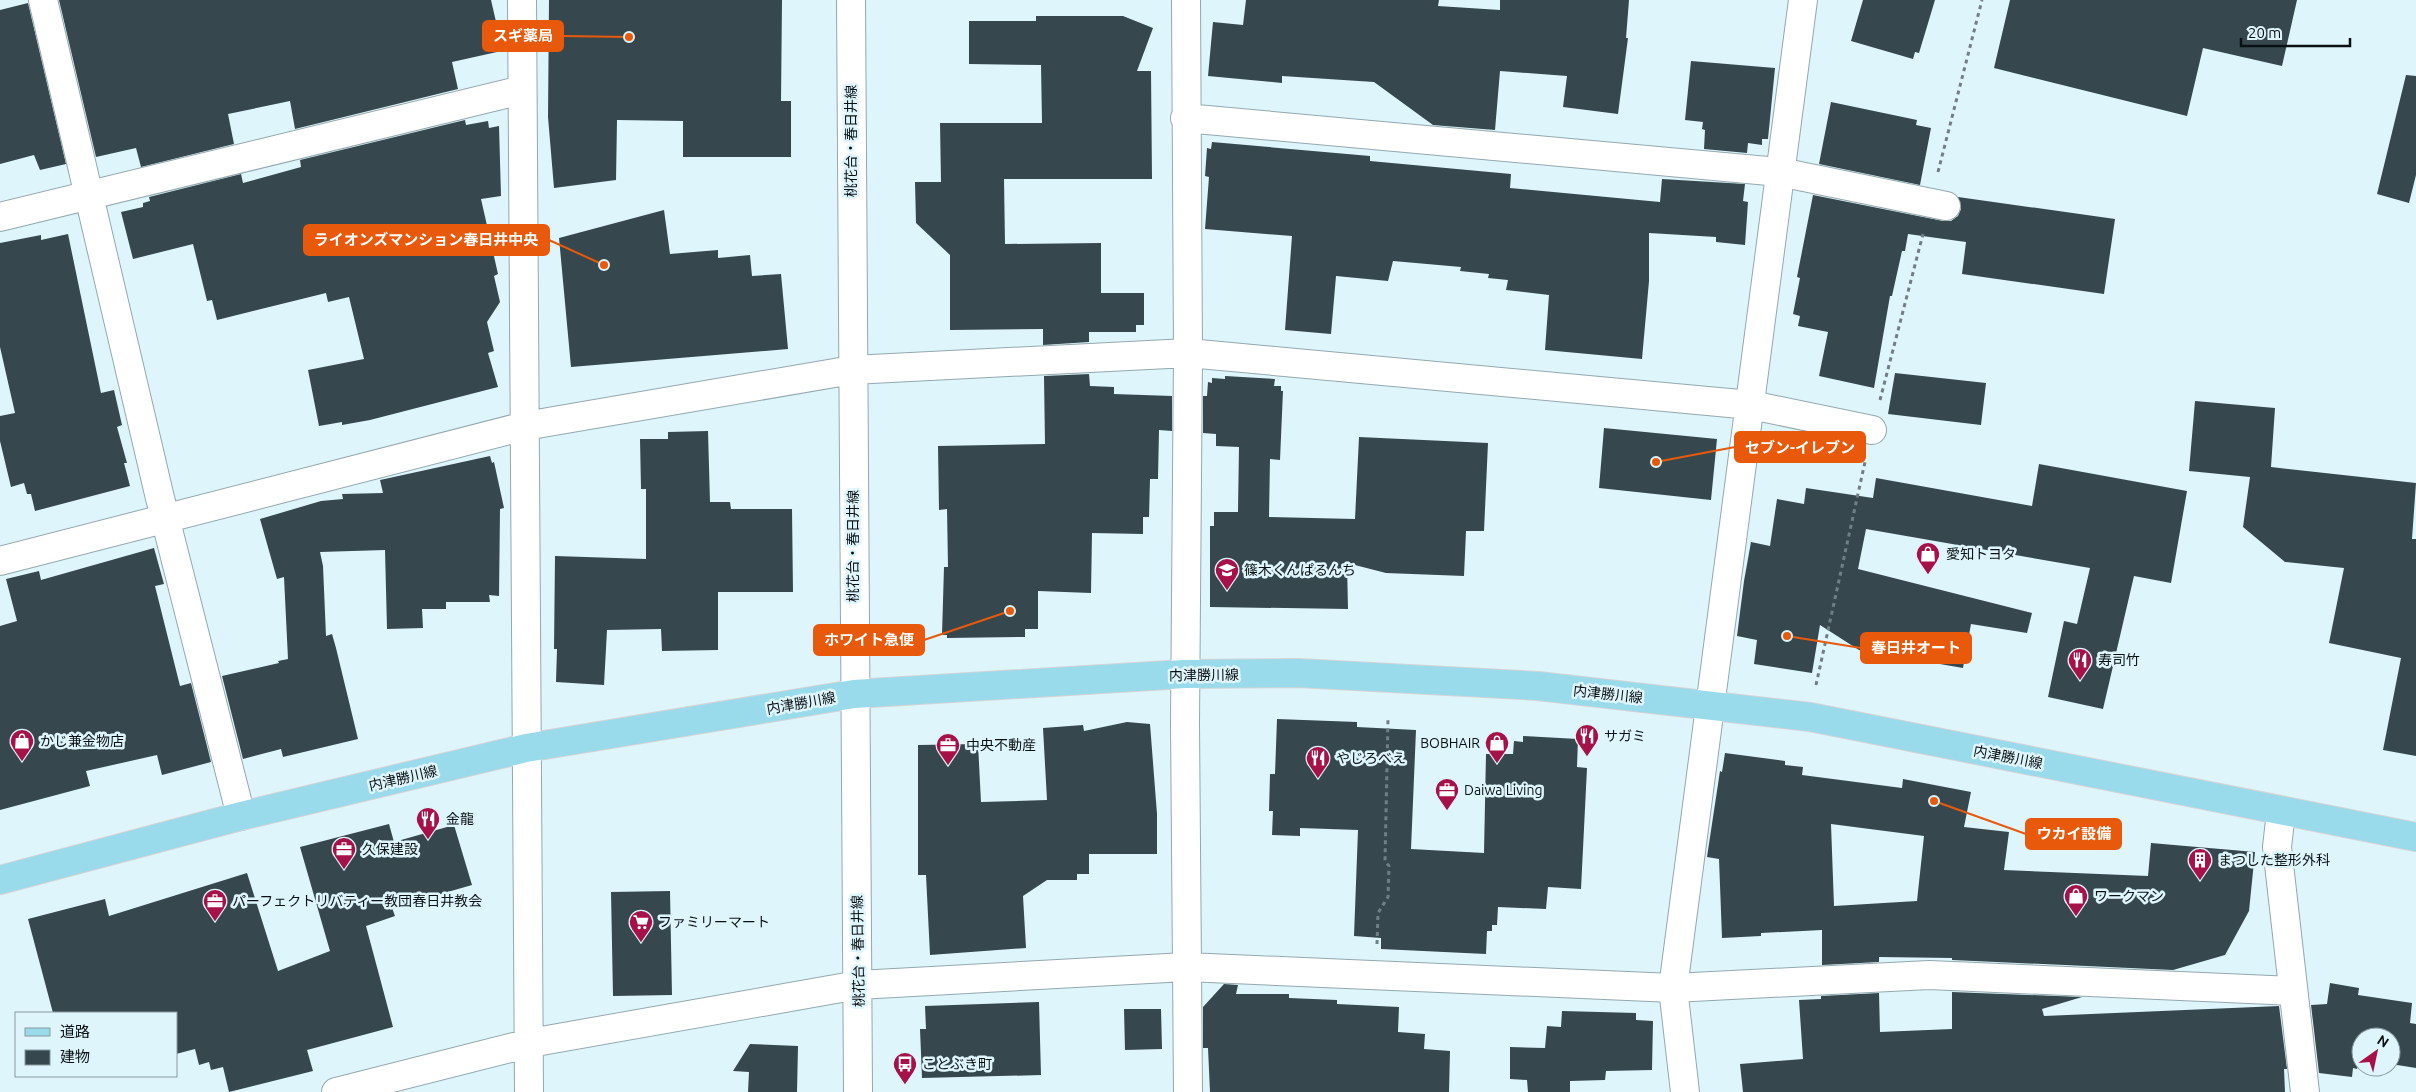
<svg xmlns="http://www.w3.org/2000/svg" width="2416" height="1092" font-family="Ubuntu,'Noto Sans JP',sans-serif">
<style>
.building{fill:#36484e;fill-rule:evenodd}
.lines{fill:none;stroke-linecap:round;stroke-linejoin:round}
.minor-casing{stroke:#93a8ae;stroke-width:30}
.major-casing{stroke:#d3d4d5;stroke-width:30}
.path{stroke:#717f84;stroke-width:3;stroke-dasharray:4 4;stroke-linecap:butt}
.minor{stroke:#fff;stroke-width:28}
.major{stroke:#99daeb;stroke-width:28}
.labels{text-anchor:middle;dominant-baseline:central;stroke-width:5;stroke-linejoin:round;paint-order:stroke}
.street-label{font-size:14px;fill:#0a1114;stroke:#dff5fc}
.poi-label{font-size:14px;fill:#0a1114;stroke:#dff5fc;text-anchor:start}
.leader{fill:none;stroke:#e8590c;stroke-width:2}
.callout-dot{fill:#e8590c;stroke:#dff5fc;stroke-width:2}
.callout{fill:#e8590c;stroke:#e8590c;stroke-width:2}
.callout-label{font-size:15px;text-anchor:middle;font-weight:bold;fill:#fff}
</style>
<rect width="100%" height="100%" fill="#dff5fc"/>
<path class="building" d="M 59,0 L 491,0 L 497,26 L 497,52 L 452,62 L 458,89 L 295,129 L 290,101 L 228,114 L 234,144 L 141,167 L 136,148 L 96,157 Z
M 549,0 L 782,0 L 781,101 L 791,101 L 791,157 L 683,157 L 683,121 L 617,120 L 616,180 L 554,188 L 548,117 Z
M 1246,0 L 1439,0 L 1438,6 L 1500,10 L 1500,0 L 1629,0 L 1626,38 L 1628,38 L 1618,114 L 1563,107 L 1567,76 L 1500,71 L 1495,130 L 1433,125 L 1374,82 L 1282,76 L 1282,83 L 1208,76 L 1213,22 L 1243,25 Z
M 1863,0 L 1935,0 L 1919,53 L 1915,52 L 1913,59 L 1851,41 Z
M 2010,0 L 2297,0 L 2282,66 L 2203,48 L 2187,116 L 1994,68 Z
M 28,3 L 66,164 L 40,170 L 34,155 L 0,164 L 0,10 Z
M 1036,16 L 1123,16 L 1153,28 L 1137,71 L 1151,71 L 1152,179 L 1004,179 L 1005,244 L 1101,243 L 1101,293 L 1144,293 L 1144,325 L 1136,325 L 1136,332 L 1089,332 L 1089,342 L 1043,345 L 1043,329 L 950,330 L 950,255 L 916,223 L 915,182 L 941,182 L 940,123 L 1042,123 L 1041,65 L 969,64 L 969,21 L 1036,21 Z
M 1691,61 L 1775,68 L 1768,139 L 1762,139 L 1762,145 L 1748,143 L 1747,153 L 1704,149 L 1705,130 L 1702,129 L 1703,122 L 1685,120 Z
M 2406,75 L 2416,76 L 2416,175 L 2409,203 L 2377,194 Z
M 1831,102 L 1917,120 L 1916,125 L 1931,128 L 1920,185 L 1819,164 Z
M 465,120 L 466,125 L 488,121 L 489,128 L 499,126 L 501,196 L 481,199 L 498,274 L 494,276 L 500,302 L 487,322 L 494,351 L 488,353 L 498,387 L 370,420 L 342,425 L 342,422 L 319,426 L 308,370 L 364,359 L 349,297 L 328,302 L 326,293 L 217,320 L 212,300 L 207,301 L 193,244 L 133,259 L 121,212 L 143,207 L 143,203 L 150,201 L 149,197 L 241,174 L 243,183 L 301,167 L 300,160 Z
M 1212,142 L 1370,156 L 1370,161 L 1511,174 L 1510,188 L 1660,202 L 1662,179 L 1745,184 L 1743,201 L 1748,202 L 1745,245 L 1716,242 L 1716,237 L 1649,233 L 1649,281 L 1642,359 L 1545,350 L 1549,295 L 1506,290 L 1508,280 L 1488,278 L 1489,274 L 1460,271 L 1461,267 L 1393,261 L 1388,281 L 1336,276 L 1331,334 L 1285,330 L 1292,236 L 1205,229 L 1209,177 L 1205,176 L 1207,148 L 1211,149 Z
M 1813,195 L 1943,221 L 1951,221 L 1958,216 L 1961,209 L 1958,197 L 2115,219 L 2104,294 L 1962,274 L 1966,242 L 1908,234 L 1905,251 L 1902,251 L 1892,296 L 1890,296 L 1874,388 L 1819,376 L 1828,332 L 1798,326 L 1800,316 L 1793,314 L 1800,278 L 1797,277 Z
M 664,210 L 670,254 L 718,250 L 718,258 L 750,255 L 752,276 L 781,274 L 788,349 L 571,367 L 559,238 Z
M 68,234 L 101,393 L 114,390 L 122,425 L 117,427 L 127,463 L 124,463 L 130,486 L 35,511 L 31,494 L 27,494 L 24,483 L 11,487 L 0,441 L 0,416 L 15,413 L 0,347 L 0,243 L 41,235 L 41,240 Z
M 1895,373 L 1986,383 L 1981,425 L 1888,414 Z
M 1089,374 L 1090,386 L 1114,387 L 1114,394 L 1172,396 L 1172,431 L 1159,430 L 1158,479 L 1150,479 L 1149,517 L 1143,517 L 1143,534 L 1092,533 L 1091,593 L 1038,591 L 1038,629 L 1025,629 L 1025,637 L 947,638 L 947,635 L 942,635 L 944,567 L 948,567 L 947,509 L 939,510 L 938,446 L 1045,444 L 1044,376 Z
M 1225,376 L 1275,379 L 1274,386 L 1281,386 L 1281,391 L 1283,391 L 1280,460 L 1270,459 L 1269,517 L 1355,519 L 1359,437 L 1488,443 L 1484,531 L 1466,531 L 1464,576 L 1386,573 L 1347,563 L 1348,609 L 1210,607 L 1210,526 L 1214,526 L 1214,512 L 1238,512 L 1239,447 L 1216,446 L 1216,434 L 1203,433 L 1203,396 L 1207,396 L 1208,382 L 1212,383 L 1212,378 L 1225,379 Z
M 2195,401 L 2275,408 L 2271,467 L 2416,483 L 2412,539 L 2416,539 L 2416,756 L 2383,750 L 2401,658 L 2329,643 L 2344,568 L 2285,562 L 2243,527 L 2250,477 L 2189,471 Z
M 1604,428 L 1717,439 L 1711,500 L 1599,488 Z
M 708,431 L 710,502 L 730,502 L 731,509 L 792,509 L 793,592 L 718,592 L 718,650 L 662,651 L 661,629 L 607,630 L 604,685 L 556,682 L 557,649 L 554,649 L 555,556 L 646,559 L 646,489 L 641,489 L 640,439 L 668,439 L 668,432 Z
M 490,456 L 492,463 L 494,462 L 504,508 L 500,509 L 499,596 L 489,595 L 490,602 L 446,602 L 446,609 L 422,609 L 423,628 L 387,629 L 385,550 L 320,552 L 323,566 L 326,636 L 332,634 L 336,648 L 358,739 L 283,757 L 281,749 L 243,759 L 222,676 L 279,663 L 278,661 L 288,659 L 284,577 L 277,579 L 260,519 L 321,501 L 343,499 L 342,494 L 383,493 L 380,480 Z
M 2039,464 L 2187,491 L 2171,583 L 2134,576 L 2103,709 L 2048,697 L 2064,621 L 2077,624 L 2090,568 L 1866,529 L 1858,569 L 2032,613 L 2027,633 L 1971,624 L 1963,668 L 1859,650 L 1820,625 L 1812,673 L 1754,664 L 1757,640 L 1737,636 L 1744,581 L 1751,542 L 1770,546 L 1777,499 L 1804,504 L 1806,488 L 1873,498 L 1876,478 L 2032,506 Z
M 154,548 L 164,584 L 155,586 L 180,686 L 191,683 L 211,762 L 162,775 L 157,755 L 86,771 L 90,786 L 0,810 L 0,626 L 17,621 L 6,579 L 39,571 L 41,580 Z
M 1277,719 L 1357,722 L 1357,727 L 1416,730 L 1411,849 L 1484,853 L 1486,754 L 1513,754 L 1514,741 L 1523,742 L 1523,736 L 1578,739 L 1577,767 L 1587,768 L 1581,889 L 1548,887 L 1546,909 L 1498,907 L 1497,925 L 1492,925 L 1492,931 L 1487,931 L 1486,954 L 1381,949 L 1381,938 L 1354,936 L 1358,830 L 1300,828 L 1300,836 L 1272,835 L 1273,811 L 1269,811 L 1270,774 L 1275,774 Z
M 1127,722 L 1150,724 L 1157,814 L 1157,854 L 1089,854 L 1089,874 L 1077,874 L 1077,880 L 1047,880 L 1023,896 L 1026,948 L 930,955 L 926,875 L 918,875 L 918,745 L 978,744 L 981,802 L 1047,800 L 1043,728 L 1083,725 L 1084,731 Z
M 1725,753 L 1785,761 L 1785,765 L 1803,767 L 1802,775 L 1902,788 L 1903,779 L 1971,792 L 1964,827 L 2009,832 L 2004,870 L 2148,876 L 2151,843 L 2255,852 L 2249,911 L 2225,955 L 2173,970 L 1952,960 L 1952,958 L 1879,957 L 1879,962 L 1822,965 L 1822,930 L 1761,933 L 1761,936 L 1722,938 L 1719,859 L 1707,857 L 1720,771 L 1722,772 ZM 1831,824 L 1924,836 L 1917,901 L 1834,906 Z
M 389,824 L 394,842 L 454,825 L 472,885 L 392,908 L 395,916 L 366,926 L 393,1027 L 307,1050 L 313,1071 L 229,1092 L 223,1067 L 211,1070 L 209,1062 L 199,1065 L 195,1049 L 176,1054 L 176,1013 L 53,1013 L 28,919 L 105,899 L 109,916 L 247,873 L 278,971 L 330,951 L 300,847 Z
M 670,891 L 672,995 L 613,996 L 611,892 Z
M 2330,983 L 2359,988 L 2358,995 L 2412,1003 L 2410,1023 L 2416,1024 L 2416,1068 L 2391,1064 L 2391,1037 L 2361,1037 L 2361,1060 L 2359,1060 L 2357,1069 L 2353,1068 L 2352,1077 L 2319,1073 L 2311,1005 L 2327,1004 Z
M 1224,984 L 1238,985 L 1236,994 L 1289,994 L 1289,998 L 1337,1000 L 1337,1004 L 1399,1007 L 1398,1032 L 1425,1034 L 1424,1049 L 1450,1051 L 1449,1092 L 1210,1092 L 1208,1048 L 1203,1048 L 1203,1007 Z
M 1952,992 L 2082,997 L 2042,1009 L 2044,1016 L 2279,1006 L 2287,1069 L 2284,1069 L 2285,1092 L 1743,1092 L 1740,1064 L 1803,1059 L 1799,1000 L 1821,999 L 1821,996 L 1879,993 L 1880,1032 L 1952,1029 Z
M 1039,1002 L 1041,1075 L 922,1078 L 920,1029 L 926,1029 L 925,1006 Z
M 1124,1009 L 1161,1009 L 1162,1049 L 1125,1050 Z
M 1562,1011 L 1636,1013 L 1636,1020 L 1653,1021 L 1652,1070 L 1606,1071 L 1605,1080 L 1570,1081 L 1570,1092 L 1528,1092 L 1527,1080 L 1510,1079 L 1510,1047 L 1545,1048 L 1547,1026 L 1561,1027 Z
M 750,1044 L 798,1046 L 797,1092 L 748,1092 L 749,1072 L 733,1071 Z"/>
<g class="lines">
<g class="minor-casing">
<path id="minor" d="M 43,0 L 160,498 L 241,816
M 522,0 L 529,1092
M 851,0 L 858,1092
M 1186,0 L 1188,353 L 1185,723 L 1188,1092
M 1185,118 L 1780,172 L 1946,206
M 0,217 L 522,90
M 0,561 L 525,426 L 852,370 L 1188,353 L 1751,405 L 1872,430
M 2281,812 L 2277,847 L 2305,1092
M 336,1092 L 530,1043 L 858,985 L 1186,967 L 1673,988 L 1929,975 L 2292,991
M 1685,1092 L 1673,988 L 1803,0"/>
</g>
<g class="major-casing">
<path id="major" d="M 0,880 L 241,816 L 526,748 L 854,694 L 1185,674 L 1298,673 L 1538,686 L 1810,717 L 2416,837"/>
</g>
<path class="path" d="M 1938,172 L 1982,0
M 1880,400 L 1923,234
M 1816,685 L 1865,462
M 1377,944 L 1378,913 L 1388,897 L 1389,866 L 1385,861 L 1388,719"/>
<use href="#minor" class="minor"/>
<use href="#major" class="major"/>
</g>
<defs>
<g id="shop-pin" transform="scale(1.25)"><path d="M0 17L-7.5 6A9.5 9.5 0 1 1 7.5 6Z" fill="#a6114a" stroke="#dff5fc"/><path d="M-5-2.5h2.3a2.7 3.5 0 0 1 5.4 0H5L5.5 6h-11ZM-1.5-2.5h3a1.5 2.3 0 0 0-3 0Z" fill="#fff"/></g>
<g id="school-pin" transform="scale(1.25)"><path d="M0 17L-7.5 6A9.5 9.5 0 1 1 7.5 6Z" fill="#a6114a" stroke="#dff5fc"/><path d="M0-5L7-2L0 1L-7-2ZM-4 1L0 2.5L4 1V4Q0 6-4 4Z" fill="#fff"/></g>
<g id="restaurant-pin" transform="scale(1.25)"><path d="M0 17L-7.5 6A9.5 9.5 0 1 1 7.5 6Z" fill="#a6114a" stroke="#dff5fc"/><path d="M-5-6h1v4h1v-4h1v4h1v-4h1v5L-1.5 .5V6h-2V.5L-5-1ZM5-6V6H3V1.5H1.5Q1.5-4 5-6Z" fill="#fff"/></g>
<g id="office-pin" transform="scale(1.25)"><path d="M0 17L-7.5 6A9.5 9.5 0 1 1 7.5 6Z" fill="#a6114a" stroke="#dff5fc"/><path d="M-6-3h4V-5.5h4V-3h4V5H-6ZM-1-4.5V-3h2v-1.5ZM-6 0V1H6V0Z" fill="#fff"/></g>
<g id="building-pin" transform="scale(1.25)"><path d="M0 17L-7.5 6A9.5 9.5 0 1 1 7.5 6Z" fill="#a6114a" stroke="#dff5fc"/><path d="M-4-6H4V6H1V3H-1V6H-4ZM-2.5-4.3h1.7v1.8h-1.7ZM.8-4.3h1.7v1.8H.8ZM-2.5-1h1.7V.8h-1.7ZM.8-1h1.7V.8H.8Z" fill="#fff"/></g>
<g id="supermarket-pin" transform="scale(1.25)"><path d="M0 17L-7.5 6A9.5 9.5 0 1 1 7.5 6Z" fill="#a6114a" stroke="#dff5fc"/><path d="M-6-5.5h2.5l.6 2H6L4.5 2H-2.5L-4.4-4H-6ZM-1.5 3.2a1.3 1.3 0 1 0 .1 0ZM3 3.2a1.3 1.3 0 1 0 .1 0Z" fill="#fff"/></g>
<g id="bus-pin" transform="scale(1.25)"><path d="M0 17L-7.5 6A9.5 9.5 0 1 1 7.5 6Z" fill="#a6114a" stroke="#dff5fc"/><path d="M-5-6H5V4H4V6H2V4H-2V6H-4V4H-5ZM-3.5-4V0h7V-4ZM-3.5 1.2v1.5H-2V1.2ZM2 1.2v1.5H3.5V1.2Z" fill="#fff"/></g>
</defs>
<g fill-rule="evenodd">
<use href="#shop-pin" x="1928" y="554"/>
<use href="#school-pin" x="1227" y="570"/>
<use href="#restaurant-pin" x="2080" y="660"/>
<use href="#restaurant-pin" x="1587" y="736"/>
<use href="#shop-pin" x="22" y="741"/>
<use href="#shop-pin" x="1497" y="743"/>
<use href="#office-pin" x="948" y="745"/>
<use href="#restaurant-pin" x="1318" y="758"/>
<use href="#office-pin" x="1447" y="790"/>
<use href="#restaurant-pin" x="428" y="819"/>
<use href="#office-pin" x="344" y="849"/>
<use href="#building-pin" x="2200" y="860"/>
<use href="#shop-pin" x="2076" y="896"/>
<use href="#office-pin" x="215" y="901"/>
<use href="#supermarket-pin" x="641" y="922"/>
<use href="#bus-pin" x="905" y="1064"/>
</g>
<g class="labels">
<g class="street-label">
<text transform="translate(851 141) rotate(-90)">桃花台・春日井線</text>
<text transform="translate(853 546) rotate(-90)">桃花台・春日井線</text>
<text transform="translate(1204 675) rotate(-1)">内津勝川線</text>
<text transform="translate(1608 694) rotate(6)">内津勝川線</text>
<text transform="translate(801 703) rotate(-10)">内津勝川線</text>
<text transform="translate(2008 757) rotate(11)">内津勝川線</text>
<text transform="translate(403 778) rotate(-13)">内津勝川線</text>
<text transform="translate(858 951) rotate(-91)">桃花台・春日井線</text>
</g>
<g class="poi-label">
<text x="1946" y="554">愛知トヨタ</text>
<text x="1244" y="570">篠木くんぱるんち</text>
<text x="2098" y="660">寿司竹</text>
<text x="1604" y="736">サガミ</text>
<text x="40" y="741">かじ兼金物店</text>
<text x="1480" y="743" text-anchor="end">BOBHAIR</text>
<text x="966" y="745">中央不動産</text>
<text x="1336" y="758">やじろべえ</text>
<text x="1464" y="790">Daiwa Living</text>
<text x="446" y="819">金龍</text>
<text x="362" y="849">久保建設</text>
<text x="2218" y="860">まつした整形外科</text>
<text x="2094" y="896">ワークマン</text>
<text x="232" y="901">パーフェクトリバティー教団春日井教会</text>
<text x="658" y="922">ファミリーマート</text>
<text x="922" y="1064">ことぶき町</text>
</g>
</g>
<path class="leader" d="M629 37L563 36M604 265L549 240M1656 462L1735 447M1010 611L924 640M1787 636L1861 648M1934 801L2026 834"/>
<g class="callout-dot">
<circle cx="629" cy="37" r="5"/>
<circle cx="604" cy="265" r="5"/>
<circle cx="1656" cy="462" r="5"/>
<circle cx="1010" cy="611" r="5"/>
<circle cx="1787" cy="636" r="5"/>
<circle cx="1934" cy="801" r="5"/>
</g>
<g class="callout">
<rect x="483" y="21" width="80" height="30" rx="5"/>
<rect x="304" y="225" width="245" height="30" rx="5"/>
<rect x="1735" y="432" width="130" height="30" rx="5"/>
<rect x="814" y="625" width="110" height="30" rx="5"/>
<rect x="1861" y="633" width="110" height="30" rx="5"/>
<rect x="2026" y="819" width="95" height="30" rx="5"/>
</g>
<g class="callout-label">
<text x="523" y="41">スギ薬局</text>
<text x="426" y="245">ライオンズマンション春日井中央</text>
<text x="1800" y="453">セブン-イレブン</text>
<text x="869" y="645">ホワイト急便</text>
<text x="1916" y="653">春日井オート</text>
<text x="2074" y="839">ウカイ設備</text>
</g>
<rect x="15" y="1012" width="162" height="65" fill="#dff5fc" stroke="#8a9a9f"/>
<rect x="25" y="1028" width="25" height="8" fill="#99daeb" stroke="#8a9a9f"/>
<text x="60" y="1037" font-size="15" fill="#0a1114">道路</text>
<rect x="25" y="1050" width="25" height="15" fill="#36484e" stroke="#8a9a9f"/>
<text x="60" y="1062" font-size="15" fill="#0a1114">建物</text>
<g transform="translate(2376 1052) rotate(33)"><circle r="24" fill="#dff5fc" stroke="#8a9a9f"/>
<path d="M0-4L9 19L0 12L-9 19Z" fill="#a6114a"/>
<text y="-8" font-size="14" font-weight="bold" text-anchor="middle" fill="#0a1114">N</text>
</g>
<path d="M2241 38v8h109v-8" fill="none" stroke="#0a1114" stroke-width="2.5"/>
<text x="2248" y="38" font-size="15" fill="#0a1114" stroke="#dff5fc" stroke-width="4" paint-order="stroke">20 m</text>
</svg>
